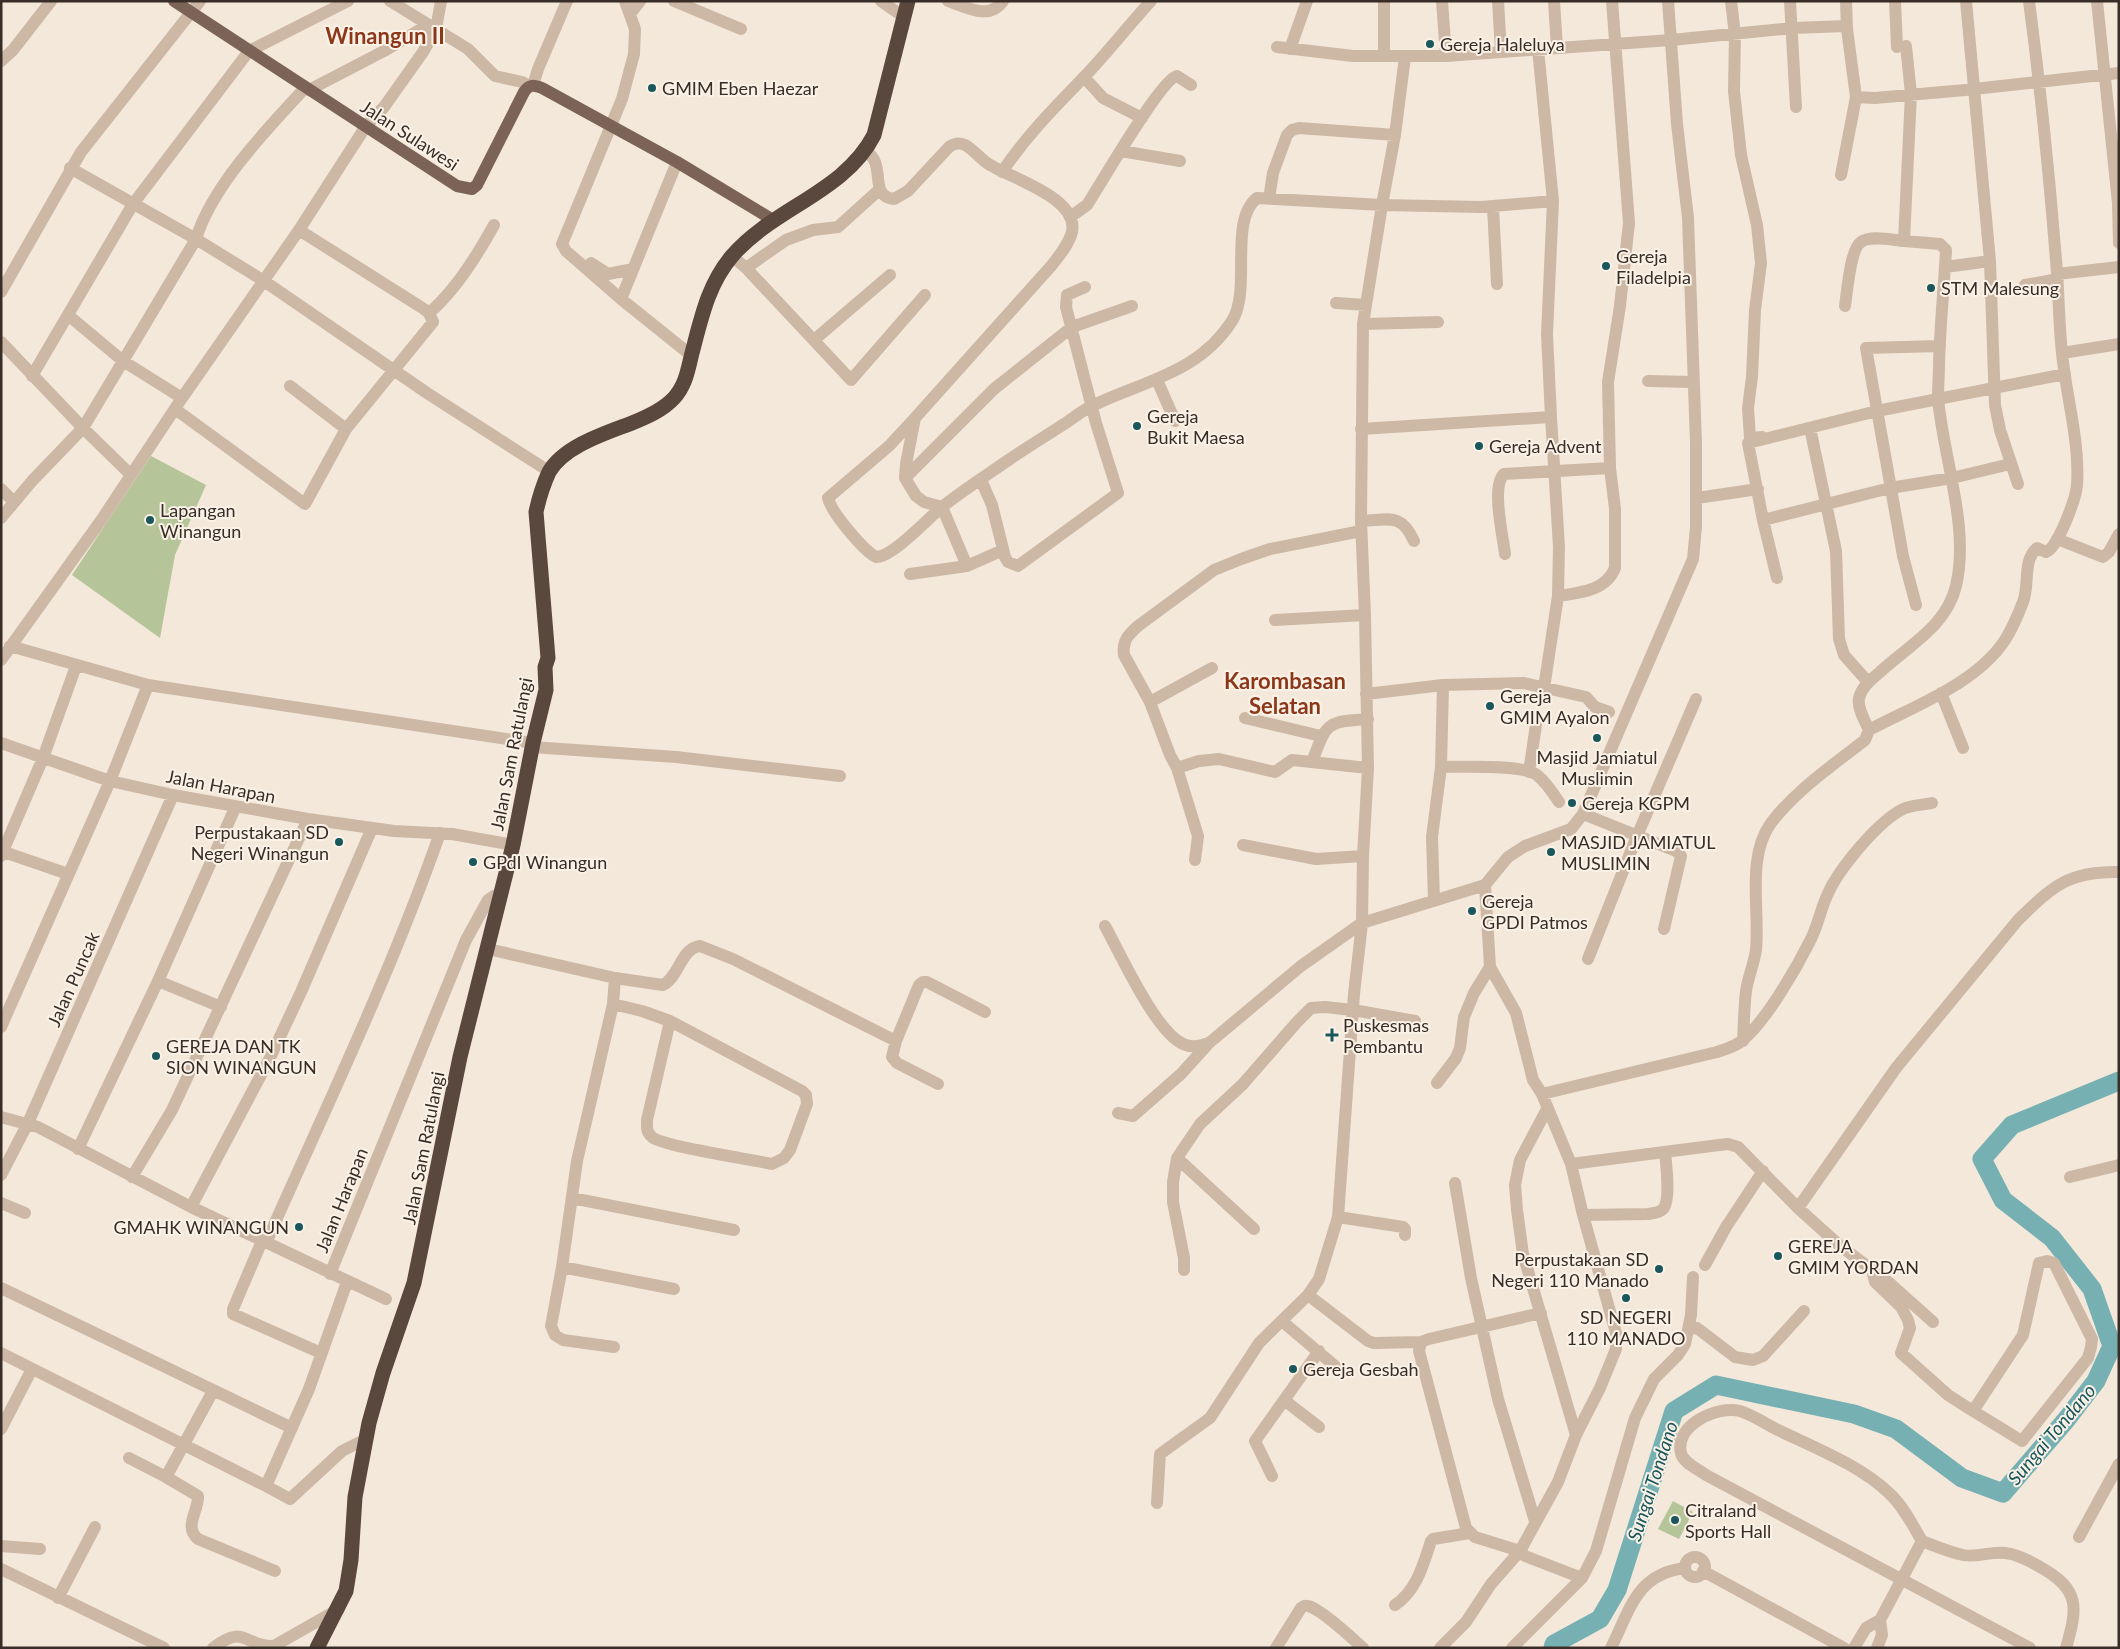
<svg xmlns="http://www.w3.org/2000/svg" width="2120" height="1649" font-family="Lato,sans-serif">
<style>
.green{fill:#b5c499}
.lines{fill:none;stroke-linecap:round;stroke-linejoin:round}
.river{stroke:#77b0b3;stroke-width:19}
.minor{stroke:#cdb8a5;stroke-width:12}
.major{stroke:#7b6457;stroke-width:12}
.highway{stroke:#5a473e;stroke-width:15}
.poi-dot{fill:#19575d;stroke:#fbf2e7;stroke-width:2}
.labels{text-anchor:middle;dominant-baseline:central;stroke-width:4;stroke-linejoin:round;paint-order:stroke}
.poi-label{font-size:18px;fill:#382d27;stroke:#fbf2e7;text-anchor:start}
.street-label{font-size:18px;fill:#382d27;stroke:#fbf2e7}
.water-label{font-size:19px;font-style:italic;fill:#19575d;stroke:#fbf2e7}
.district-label{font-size:22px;font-weight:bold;fill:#8d371a;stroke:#fbf2e7}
</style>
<rect width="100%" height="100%" fill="#f4e8db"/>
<path class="green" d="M 151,456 L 206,485 L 175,555 L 160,638 L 72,575 Z
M 1673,1501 L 1693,1512 L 1679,1539 L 1658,1529 Z"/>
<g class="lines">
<path class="river" d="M 1553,1648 L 1554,1644 L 1600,1619 L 1617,1590 L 1674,1411 L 1716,1385 L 1854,1414 L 1896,1429 L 1962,1478 L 2003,1493 L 2066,1420 L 2096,1381 L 2112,1346 L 2092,1289 L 2052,1238 L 2003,1200 L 1982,1159 L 2012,1125 L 2119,1081"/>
<path class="minor" d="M 390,1 L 468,49 L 495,76 L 522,82 L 529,86
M 625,1 L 635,29 L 634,54 L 622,99 L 562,244 L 566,251 L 621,299 L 692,356
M 674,1 L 741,29
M 881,1 L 904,17
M 948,1 C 966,7 989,21 1003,1
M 1384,1 L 1384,55
M 1442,1 L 1446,56
M 1498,1 L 1501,52
M 1554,1 L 1557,48
M 1731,1 L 1735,35 L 1734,91 L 1741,155 L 1757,225 L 1761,263 L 1755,310 L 1752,377 L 1748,408 L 1750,438 L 1762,437
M 1790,1 L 1796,107
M 1895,1 L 1897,47
M 1966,1 L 1990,261 L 1995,405 L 2000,430 L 2018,484
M 2097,1 L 2118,203 L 2119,243
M 630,14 L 640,1
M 1277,47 L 1353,56 L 1446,56 L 1671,40 L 1793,28 L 1847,26
M 1290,49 L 1307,1
M 1,61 L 13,50 L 51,1
M 1084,77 L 1103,98 L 1142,118
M 533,85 L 538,69 L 567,1
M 309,90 L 384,51 L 428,25
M 1856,97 L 1875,98 L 1965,90 L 2119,73
M 865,151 C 888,163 867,196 894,199 L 908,191 L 949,147 C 965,136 974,154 987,163 C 1009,178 1079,197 1072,232 C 1069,244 1059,256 1052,265 L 915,418 L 906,464 L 905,478 L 916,496 L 924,502 L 942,507
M 1121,151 L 1180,161
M 70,168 L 196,239 L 264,281 L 427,393 L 550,472
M 1002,172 C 1026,136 1055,107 1085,76 C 1108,52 1128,26 1151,1
M 1841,175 L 1856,97 L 1847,29 L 1846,1
M 1269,199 L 1273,173 L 1287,135 L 1292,130 L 1299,128 L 1395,135
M 1493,207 L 1497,284
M 1070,217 L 1087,205 C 1100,185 1161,79 1177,76 L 1191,85
M 732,256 L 746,268 L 851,380 L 925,295
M 591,263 L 608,274 L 633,269
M 1945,267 L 1990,261
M 746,268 L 786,240 L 813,230 L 838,227 L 880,189
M 2057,274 L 2119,267
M 2025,285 L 2058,279
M 1,292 L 81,152 L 200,1
M 621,299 L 677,162
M 1336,303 L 1366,305
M 1845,306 C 1847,294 1850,249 1861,242 C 1871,235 1892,240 1904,241
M 429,313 C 456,290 477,256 494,225
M 68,315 L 123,361 L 182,398
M 1363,324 L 1438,322
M 814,340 L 890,275
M 1,342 L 83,428 L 131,475
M 2062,353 L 2119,344
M 32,376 L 133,204 L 249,51 L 348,1
M 1157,380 L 1175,421
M 1648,381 L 1693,382
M 290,386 L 346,429 L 433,322 L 429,313 L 424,309 L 299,230
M 175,409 L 305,504 L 346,429
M 915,418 L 889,446 L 828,498 C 831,512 863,550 876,557 C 893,557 928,518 942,507 C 963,490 987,475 1010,459 C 1026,448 1044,437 1061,426 C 1071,420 1081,411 1092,406 C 1143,381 1199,373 1232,321 C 1252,290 1228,221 1257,198 L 1382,205 L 1481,207 L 1553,201
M 1810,428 L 1836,551 L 1839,639 L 1844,655 L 1868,682
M 1361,429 L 1551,417 L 1547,334 L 1553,201 L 1538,49
M 2010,464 L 1952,478 L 1890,488 L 1763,520 L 1748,443 L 1877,411 L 2065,374
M 905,478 L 994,389 L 1072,327 L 1132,306
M 981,480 L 992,505 L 1005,557 L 1008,562 L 1018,566 L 1118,493 L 1096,423 L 1066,307 L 1067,295 L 1085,287
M 1,489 L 14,502
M 1697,498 L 1758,489
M 942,507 L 967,566
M 1,518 L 32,481 L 83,428 L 196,239 C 212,186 267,129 305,88
M 1763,520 L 1777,578
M 1361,521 C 1388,520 1401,512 1414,541
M 2057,539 L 2103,557 L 2109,552 L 2119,534
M 1505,554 C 1503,536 1491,486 1504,474 L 1610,468
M 910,574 L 967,566 L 1003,550
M 1558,596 C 1579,593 1606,591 1615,568 L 1615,509 L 1610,468 L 1608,382 L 1620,306 L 1629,223 L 1612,1
M 1916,605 L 1903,556 L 1866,348 L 1940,346
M 1275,620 L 1365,615
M 10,646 L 148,685 L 533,743
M 1,660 L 102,519 L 182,398 L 299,230 L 366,126 L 384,107 L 423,52 L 436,29 L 441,1
M 1544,688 L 1558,596 L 1559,547 L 1551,417
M 1941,693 L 1963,748
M 1366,694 L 1443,685 L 1524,683 L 1586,697 L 1595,707 L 1609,712
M 1150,702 L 1212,668
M 1245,718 L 1321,736
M 1869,730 C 1914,706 1976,684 2005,640 C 2012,629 2018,615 2023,602 C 2030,585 2022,561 2037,548 L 2046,552 C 2058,548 2076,498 2077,485 C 2080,441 2066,396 2062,353 C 2059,326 2059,300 2057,273 C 2050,182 2041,92 2029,1
M 1,743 L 110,781 L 173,795 L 308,819 L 394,831 L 452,834 L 513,845
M 532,747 L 676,757 L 840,776
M 1312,762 C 1327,722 1326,722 1368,719
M 1441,767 C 1461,767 1522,764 1537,775 C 1546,782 1553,793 1559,802
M 1177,768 L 1199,761 L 1219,759 L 1275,772 L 1292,760 L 1368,768
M 1529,772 L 1537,718
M 1583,814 L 1676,851 L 1681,856 L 1664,929
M 1243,845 L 1316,859 L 1363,856
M 1,851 L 68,874
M 1,856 L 43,758 L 76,666
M 1195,860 L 1198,836 L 1177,768 L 1170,755 L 1150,702 L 1124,655 C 1122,641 1128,635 1138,626 L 1214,570 L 1241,559 L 1270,549 L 1361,531
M 1434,901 L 1432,837 L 1441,767 L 1443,685
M 1105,926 C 1121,955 1155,1031 1183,1044 C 1192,1048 1200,1046 1209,1043 L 1301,966 L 1362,923 L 1485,885 L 1508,857 L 1525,846 L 1571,829 L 1583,814 L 1693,559 L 1696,527 L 1696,443 L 1688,218 L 1677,124 L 1668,1
M 488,949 L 615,978 L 663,985 C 679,977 681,948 700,946 L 733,959 L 896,1041
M 1588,959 L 1637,836 L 1696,699
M 158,981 L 221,1007
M 613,1004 L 642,1011 L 670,1021 L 647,1120 C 647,1127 646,1132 652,1137 C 661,1146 754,1160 772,1164 L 784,1158 L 790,1150 L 807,1104 L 806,1095 L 802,1091 L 670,1021
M 1,1027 L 110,781 L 148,685
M 1743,1041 C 1744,1024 1744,1007 1746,991 C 1748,977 1754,964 1756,950 C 1760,911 1746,857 1771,823 C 1796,790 1832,766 1865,740 L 1869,730 C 1865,721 1857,708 1859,698 C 1862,686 1872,679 1880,672 C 1909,645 1946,627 1956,586 C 1970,527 1943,457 1938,398 C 1938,387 1939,375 1939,364 C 1940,326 1944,288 1946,250 L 1940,244 L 1904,241 L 1911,94 L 1906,46
M 1437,1083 L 1456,1058 L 1460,1048 L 1464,1017 L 1474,993 L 1490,967
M 938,1084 L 897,1063 L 892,1057 L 896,1041 L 919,985 L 923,982 L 927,982 L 985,1012
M 1542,1094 L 1717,1052 C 1726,1049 1737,1046 1744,1039 C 1767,1019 1796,969 1810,941 C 1817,928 1820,912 1826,898 C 1836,872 1877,822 1903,809 C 1911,805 1923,805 1932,803
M 1547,1109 L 1520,1160 L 1515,1185 L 1517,1210 L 1523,1254 L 1576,1435
M 1118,1113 L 1133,1116 L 1181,1074 L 1209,1043
M 1,1117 L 38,1127 L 191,1207 L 386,1299
M 78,1149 L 158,981 L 235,808
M 1177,1158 L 1254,1229
M 1571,1164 L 1719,1145 L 1728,1144 L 1738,1147 L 1798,1208 L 1839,1245 L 1886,1280 L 1933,1322
M 1,1175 L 28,1123 L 173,795
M 132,1177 L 172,1110 L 308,819
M 2070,1177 L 2119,1165
M 1455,1183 L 1471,1278 L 1498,1399 L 1535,1521
M 572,1198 L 734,1230
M 1,1203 L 25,1213
M 191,1207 L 270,1058 L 301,992 L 372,828
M 1798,1208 L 1896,1068 L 2018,920 C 2053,886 2068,871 2119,872
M 1583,1215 L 1648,1214 C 1654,1213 1659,1213 1663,1209 C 1671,1200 1666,1164 1665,1152
M 1338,1217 L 1403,1227 L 1405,1229 L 1405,1235
M 262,1241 L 233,1309 L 233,1314 L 321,1353
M 266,1243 C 326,1107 391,973 440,833
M 1705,1265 L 1726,1227 L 1763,1171
M 562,1267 L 674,1289
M 1184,1270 L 1184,1258 L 1173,1202 L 1173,1182 L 1177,1158 L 1200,1124 L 1243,1084 L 1297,1022 L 1311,1008 L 1325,1007 L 1353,1010 L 1415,1021
M 1872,1270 L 1875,1282 L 1901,1307 L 1908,1320 L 1910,1328 L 1901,1353 L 1948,1395 L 1973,1411 L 2023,1335 L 2039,1263 L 2047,1261 L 2054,1263 L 2092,1339 L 2091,1347 L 2088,1358 L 2022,1441 L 1973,1411
M 330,1274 L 466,940 L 488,900 L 494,896 L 501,895
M 1,1288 L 292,1428
M 1308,1295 L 1368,1341 L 1374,1343 L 1421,1342
M 1541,1313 L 1429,1339 L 1421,1342 L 1419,1351 L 1466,1528 L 1475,1537 L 1520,1551 L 1525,1556 L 1582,1578
M 1283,1322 L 1335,1366
M 1689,1329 L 1697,1328 L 1735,1357 L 1753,1360 L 1763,1356 L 1804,1311
M 614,1347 L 563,1340 L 555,1335 L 551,1326 L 562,1267 L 577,1161 L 613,1004 L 615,978
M 1,1353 L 266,1486 L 309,1389 L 347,1282
M 1284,1400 L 1319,1427
M 1,1429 L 32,1369
M 129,1458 L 166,1477 L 213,1391
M 1272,1476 L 1255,1441 L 1319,1351
M 166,1477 L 198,1496 C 199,1511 183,1526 198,1539 L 275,1571
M 266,1486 L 290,1499 L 342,1451 L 366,1439
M 1157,1503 L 1160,1454 L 1210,1418 L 1259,1343 L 1308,1295 L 1319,1279 L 1338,1217 L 1354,994 L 1362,923 L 1363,856 L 1368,768 L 1365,615 L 1361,521 L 1363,324 L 1382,205 L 1395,135 L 1405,57
M 2079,1537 L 2119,1464
M 1922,1541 C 1913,1526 1904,1507 1890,1494 C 1860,1465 1815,1448 1778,1430 C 1766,1424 1753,1415 1740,1411 C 1718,1405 1674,1425 1681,1453 C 1683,1463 1698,1469 1706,1475 L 2030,1648
M 1922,1541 C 1935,1546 1949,1552 1963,1555 C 1977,1558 1991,1551 2005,1553 C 2017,1554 2030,1561 2040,1567 C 2080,1589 2078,1607 2066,1648
M 1,1546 L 40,1549
M1685 1567a10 10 0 1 1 20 0a10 10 0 1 1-20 0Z
M 1,1569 L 164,1648
M 1703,1571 L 1844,1648
M 58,1598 L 95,1527
M 1395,1605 C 1417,1590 1423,1565 1431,1541 L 1433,1539 L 1470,1533
M 213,1648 C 245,1623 244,1647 274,1646 L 339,1609
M 1276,1648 L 1301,1608 C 1304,1606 1304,1605 1308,1606 C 1320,1608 1352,1638 1363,1648
M 1440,1648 L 1466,1622 L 1491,1584 L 1520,1551 L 1558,1482 L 1576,1435 L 1600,1388 L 1616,1349 L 1616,1333 L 1583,1215 L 1571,1164 L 1542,1094 L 1533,1080 L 1516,1013 L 1490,967 L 1485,885
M 1512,1648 L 1582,1578 L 1596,1551 L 1635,1418 L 1654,1379 L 1678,1355 L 1685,1344 L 1691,1315 L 1693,1277
M 1611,1648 C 1630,1610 1636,1574 1685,1568
M 1854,1648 L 1866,1628 L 1880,1620 L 1922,1541
M 1877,1648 L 1882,1635 L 1880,1620"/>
<path class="major" d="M 174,1 L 457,186 L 472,189 L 477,185 L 524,92 C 529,84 534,85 542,88 L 677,162 L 773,220"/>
<path class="highway" d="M 317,1648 L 346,1591 L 351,1560 L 355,1497 L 369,1423 L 383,1373 L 414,1283 L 460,1057 L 513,845 L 533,743 L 546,690 L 545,667 L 548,658 L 536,512 C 539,498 543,485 549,472 C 564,446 606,433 632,423 C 647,417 663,410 674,398 C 686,385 688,369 692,353 C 701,319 708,284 732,256 C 773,208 845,192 874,135 L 908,1"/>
</g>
<g class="poi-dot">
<circle cx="1430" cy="44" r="5"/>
<circle cx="652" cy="88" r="5"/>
<circle cx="1606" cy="266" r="5"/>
<circle cx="1931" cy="288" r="5"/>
<circle cx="1137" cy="426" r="5"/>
<circle cx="1479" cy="446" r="5"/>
<circle cx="150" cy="520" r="5"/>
<circle cx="1490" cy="706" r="5"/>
<circle cx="1597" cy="738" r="5"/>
<circle cx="1572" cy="803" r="5"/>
<circle cx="339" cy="842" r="5"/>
<circle cx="1551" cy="852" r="5"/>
<circle cx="473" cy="862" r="5"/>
<circle cx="1472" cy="911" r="5"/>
<path d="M1329.5 1027.5h5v5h5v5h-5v5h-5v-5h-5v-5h5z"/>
<circle cx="156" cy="1056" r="5"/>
<circle cx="299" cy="1227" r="5"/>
<circle cx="1778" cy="1256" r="5"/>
<circle cx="1659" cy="1269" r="5"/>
<circle cx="1626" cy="1298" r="5"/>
<circle cx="1293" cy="1369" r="5"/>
<circle cx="1675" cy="1520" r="5"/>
</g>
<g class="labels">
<g class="poi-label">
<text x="1440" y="44">Gereja Haleluya</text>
<text x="662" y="88">GMIM Eben Haezar</text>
<text x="1616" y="256">Gereja<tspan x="1616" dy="21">Filadelpia</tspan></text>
<text x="1941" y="288">STM Malesung</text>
<text x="1147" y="416">Gereja<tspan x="1147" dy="21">Bukit Maesa</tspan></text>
<text x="1489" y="446">Gereja Advent</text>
<text x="160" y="510">Lapangan<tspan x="160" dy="21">Winangun</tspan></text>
<text x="1500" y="696">Gereja<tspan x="1500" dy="21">GMIM Ayalon</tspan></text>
<text x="1597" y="757" text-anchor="middle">Masjid Jamiatul<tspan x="1597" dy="21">Muslimin</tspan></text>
<text x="1582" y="803">Gereja KGPM</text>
<text x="329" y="832" text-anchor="end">Perpustakaan SD<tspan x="329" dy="21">Negeri Winangun</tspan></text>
<text x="1561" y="842">MASJID JAMIATUL<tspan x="1561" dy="21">MUSLIMIN</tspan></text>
<text x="483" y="862">GPdI Winangun</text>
<text x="1482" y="901">Gereja<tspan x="1482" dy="21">GPDI Patmos</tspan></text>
<text x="1343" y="1025">Puskesmas<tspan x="1343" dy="21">Pembantu</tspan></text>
<text x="166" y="1046">GEREJA DAN TK<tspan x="166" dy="21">SION WINANGUN</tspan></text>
<text x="289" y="1227" text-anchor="end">GMAHK WINANGUN</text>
<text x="1788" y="1246">GEREJA<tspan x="1788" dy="21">GMIM YORDAN</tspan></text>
<text x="1649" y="1259" text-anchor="end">Perpustakaan SD<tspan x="1649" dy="21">Negeri 110 Manado</tspan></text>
<text x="1626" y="1317" text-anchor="middle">SD NEGERI<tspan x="1626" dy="21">110 MANADO</tspan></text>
<text x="1303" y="1369">Gereja Gesbah</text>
<text x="1685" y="1510">Citraland<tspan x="1685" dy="21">Sports Hall</tspan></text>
</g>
<g class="street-label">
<text transform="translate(410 135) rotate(33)">Jalan Sulawesi</text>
<text transform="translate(511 754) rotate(-79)">Jalan Sam Ratulangi</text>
<text transform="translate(221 786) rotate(11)">Jalan Harapan</text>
<text transform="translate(73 979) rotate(-66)">Jalan Puncak</text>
<text transform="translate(423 1148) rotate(-79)">Jalan Sam Ratulangi</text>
<text transform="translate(341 1200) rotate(-68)">Jalan Harapan</text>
</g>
<g class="water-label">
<text transform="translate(2051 1434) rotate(-50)">Sungai Tondano</text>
<text transform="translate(1652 1481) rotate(-72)">Sungai Tondano</text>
</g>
<g class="district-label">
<text x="385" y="35">Winangun II</text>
<text x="1285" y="680">Karombasan<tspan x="1285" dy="25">Selatan</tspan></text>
</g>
</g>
<rect width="2120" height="1649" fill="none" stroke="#382d27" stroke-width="5"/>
</svg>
